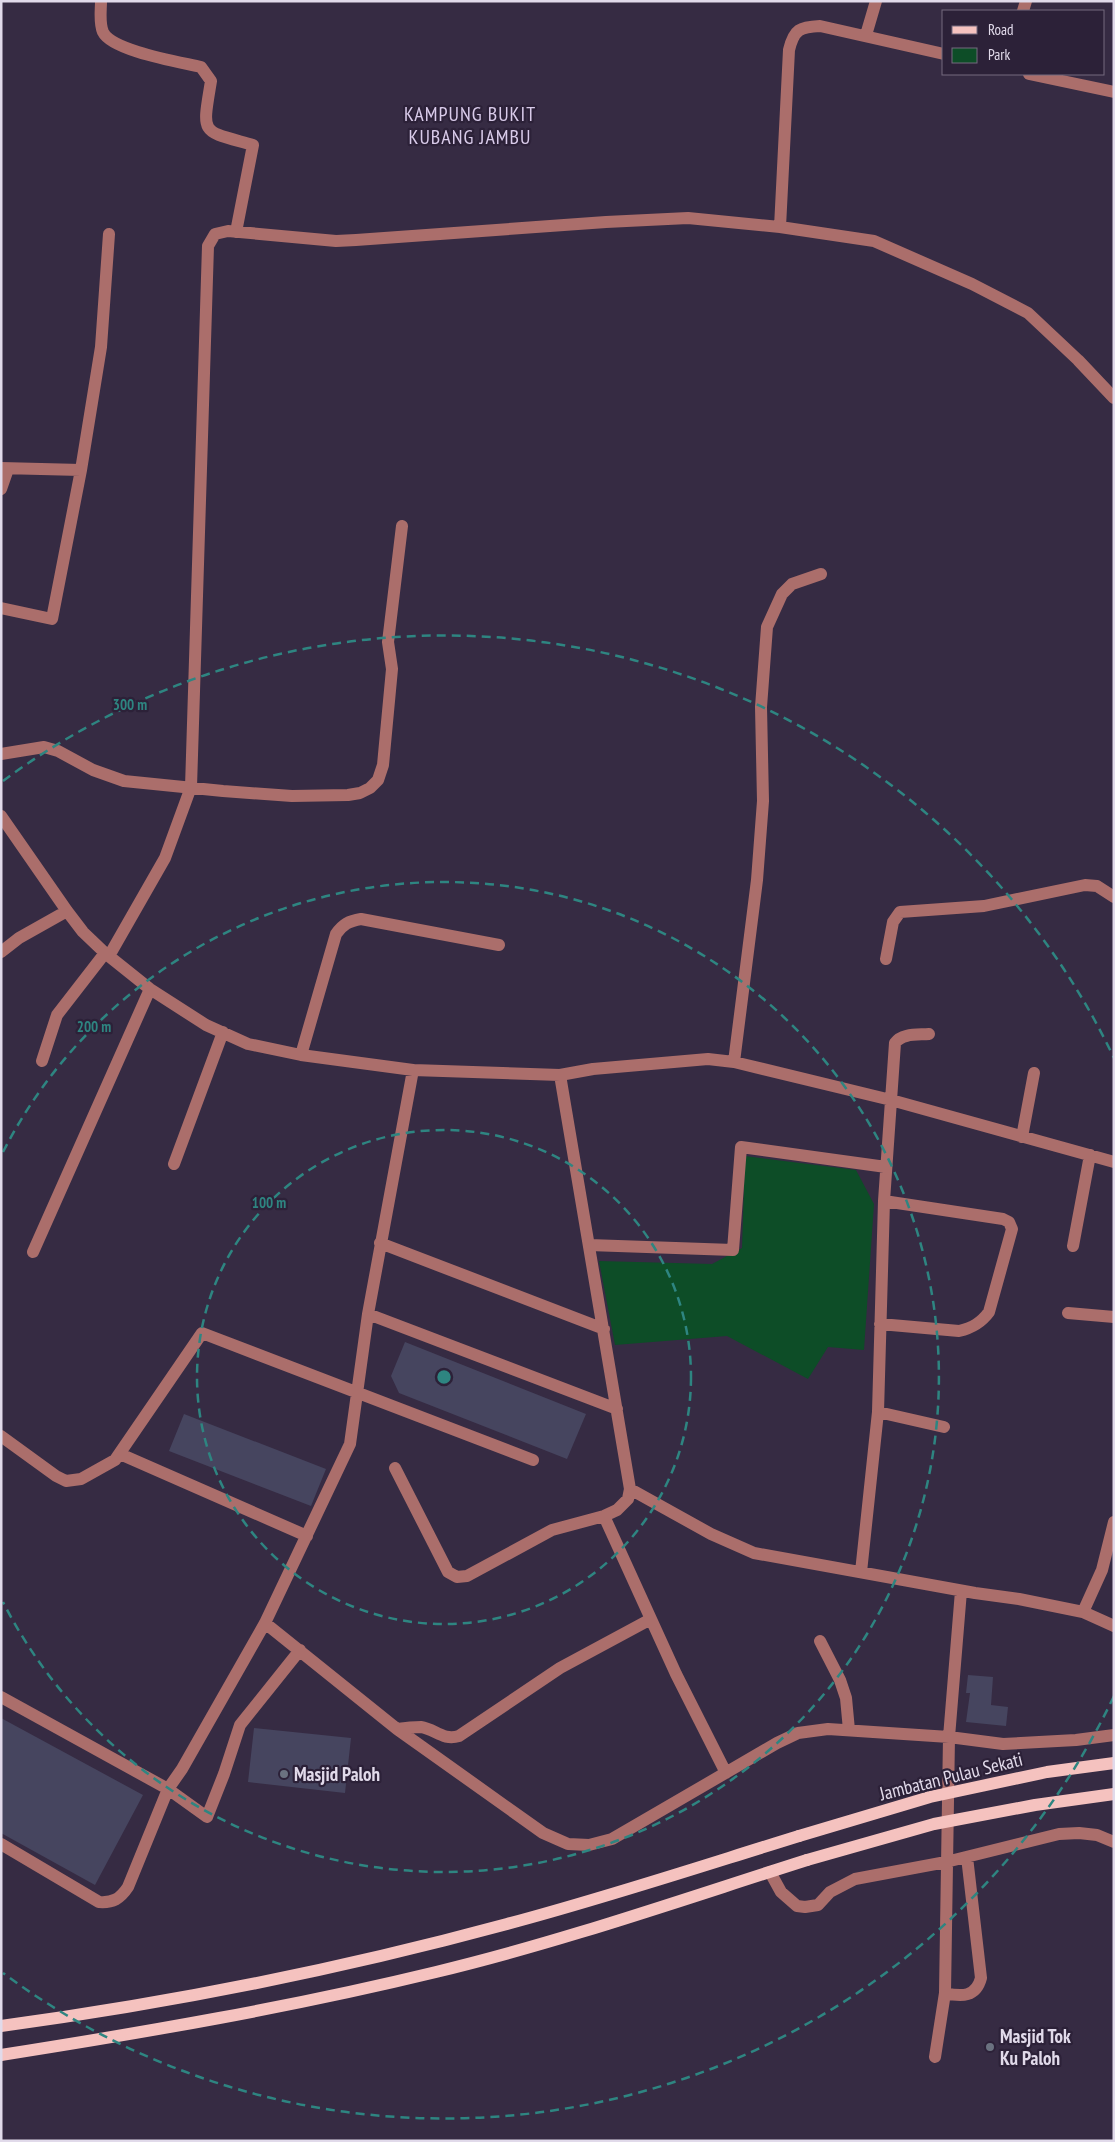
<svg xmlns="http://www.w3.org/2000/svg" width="1115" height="2142" font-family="'PT Sans Narrow',sans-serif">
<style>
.green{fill:#0d4d27}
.building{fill:#46455f}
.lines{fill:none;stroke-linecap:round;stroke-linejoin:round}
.minor{stroke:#ab6e6b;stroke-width:12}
.major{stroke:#f5c2bf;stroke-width:12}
.major-bridge{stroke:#f5c2bf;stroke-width:12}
.ring{fill:none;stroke:#2e8581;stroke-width:2.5;stroke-dasharray:9 6}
.worship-dot{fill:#6b7280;stroke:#2c2138;stroke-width:2}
.labels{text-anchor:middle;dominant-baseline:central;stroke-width:4.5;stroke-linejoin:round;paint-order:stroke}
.poi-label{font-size:19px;font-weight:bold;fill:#e1daea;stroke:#2c2138;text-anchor:start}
.street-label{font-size:19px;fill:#e1daea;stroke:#2c2138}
.neighbourhood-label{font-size:20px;letter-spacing:1px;fill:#d9cbea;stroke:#2c2138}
.centre{fill:#2e8581;stroke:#2c2138;stroke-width:2.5}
.ring-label{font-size:15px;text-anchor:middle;font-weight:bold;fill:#2e8581;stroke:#2c2138;stroke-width:4.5;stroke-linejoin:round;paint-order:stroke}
</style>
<rect width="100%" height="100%" fill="#362b43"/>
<path class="green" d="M 745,1156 L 856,1170 L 874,1204 L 864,1350 L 828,1347 L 808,1379 L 727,1336 L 615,1345 L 599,1261 L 712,1264 L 742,1248 Z"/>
<path class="building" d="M 405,1342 L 586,1414 L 567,1459 L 399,1393 L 391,1376 Z
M 184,1414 L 326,1469 L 311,1506 L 169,1451 Z
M 968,1675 L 993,1677 L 991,1705 L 1008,1707 L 1006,1726 L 966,1722 L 970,1693 L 966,1693 Z
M 1,1718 L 143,1795 L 95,1885 L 1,1833 Z
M 254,1728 L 351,1738 L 345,1793 L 248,1782 Z"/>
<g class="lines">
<path class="minor" d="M 101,1 C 101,11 99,23 103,32 C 112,51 180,62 201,67 L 211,81 C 202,136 200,130 253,145 L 236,232
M 1023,11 L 1026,1
M 866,35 L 876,1
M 1029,74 L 1114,92
M 780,227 L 789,50 C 794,29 800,27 820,26 L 944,54
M 1,468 L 81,470
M 1,489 L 8,469
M 1,608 L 52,619 L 81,470 L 101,347 L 109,234
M 1,754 L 44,747 L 58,751 L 93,770 L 124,781 L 223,791 L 292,796 L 348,795 L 360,793 L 370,788 L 378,780 L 383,765 L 392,669 L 388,642 L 402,526
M 1,816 L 67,911 L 83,932 L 105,953 L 150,989 L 206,1025 L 248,1044 L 301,1055 L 413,1070 L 560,1075 L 593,1069 L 708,1059 L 734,1062 L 891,1100 L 1114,1162
M 1,952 L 19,938 L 67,911
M 109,956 L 165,858 L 191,787 L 208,246 L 215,234 L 228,231 L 336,241 L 356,240 L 606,222 L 688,218 L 780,227 L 874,241 L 972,284 L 1028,313 L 1078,360 L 1114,398
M 886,959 L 893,922 L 900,912 L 984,906 L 1085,885 L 1097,886 L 1114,897
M 301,1055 L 336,934 C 343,924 349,921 361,919 L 499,945
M 42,1061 L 57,1015 L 105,953
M 734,1062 L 757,880 L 763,801 L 761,707 L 767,627 L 782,594 L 792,584 L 821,574
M 1022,1137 L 1034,1073
M 174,1164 L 223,1032
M 380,1243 L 604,1329
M 589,1245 L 733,1250 L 741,1147 L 886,1167
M 1073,1246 L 1090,1155
M 33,1252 L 150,989
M 1068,1313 L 1114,1317
M 368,1314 L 617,1409
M 880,1324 L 959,1331 C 972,1328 981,1323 989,1312 L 1012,1229 L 1009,1222 L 1003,1219 L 884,1201
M 878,1412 L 944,1427
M 1,1436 L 56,1476 L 66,1481 L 81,1479 L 115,1460 L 202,1333 L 533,1460
M 120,1454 L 307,1536
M 395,1468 L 448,1572 L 457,1577 L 467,1576 L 552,1530 L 604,1516 L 617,1510 L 628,1499 L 630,1489 L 560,1075
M 630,1489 L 711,1534 L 754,1553 L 975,1593 L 1019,1599 L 1083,1612 L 1114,1626
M 604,1516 L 676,1674 L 726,1773
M 861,1572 L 878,1412 L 884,1201 L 895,1043 C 902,1033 918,1035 929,1034
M 1083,1612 L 1102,1570 L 1114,1522
M 265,1623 L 397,1729 L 543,1833 L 568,1844 L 589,1845 L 612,1839 L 777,1743 L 798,1733 L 828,1729 L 949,1737 L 1003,1744 L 1076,1740 L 1114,1735
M 820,1641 L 840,1680 L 846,1698 L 849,1730
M 1,1697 L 168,1789 L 182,1769 L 265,1623 L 350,1444 L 368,1314 L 413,1070
M 397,1729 C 404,1728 413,1727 421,1727 C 435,1729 443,1741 459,1736 L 560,1668 L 651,1619
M 1,1844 L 99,1902 C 113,1903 120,1899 128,1887 L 168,1789 L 207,1817 L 224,1774 L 240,1725 L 300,1650
M 770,1872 L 781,1892 L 797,1906 L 805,1907 L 818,1905 L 830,1892 L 855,1879 L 946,1862 L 1059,1834 L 1079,1833 L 1097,1835 L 1114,1842
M 945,1993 C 962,1997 976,1997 981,1978 L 967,1857
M 935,2057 L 945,1993 L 949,1737 L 961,1591"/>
<path class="major" d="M 1,2026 C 171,2003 341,1969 507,1924 C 605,1898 702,1866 799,1836
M 1,2055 C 147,2032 292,2007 436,1972 C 561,1942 684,1899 807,1860"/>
<path class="major-bridge" d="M 799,1836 L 930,1797 L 1047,1772 L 1114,1763
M 807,1860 L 934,1824 L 1035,1805 L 1114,1794"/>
</g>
<g class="ring">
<circle cx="444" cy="1377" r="247"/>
<path d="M3 1152A495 495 0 1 1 3 1602"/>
<path d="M1114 1696A742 742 0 0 1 3 1973M3 781A742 742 0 0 1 1114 1058"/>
</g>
<g class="worship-dot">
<circle cx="284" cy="1774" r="5"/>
<circle cx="990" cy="2047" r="5"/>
</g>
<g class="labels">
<g class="poi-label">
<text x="294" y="1774">Masjid Paloh</text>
<text x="1000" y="2036">Masjid Tok<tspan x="1000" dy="22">Ku Paloh</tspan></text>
</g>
<g class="street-label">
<text transform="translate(951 1776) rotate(-14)">Jambatan Pulau Sekati</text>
</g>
<g class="neighbourhood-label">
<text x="470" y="114">KAMPUNG BUKIT<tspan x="470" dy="23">KUBANG JAMBU</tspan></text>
</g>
</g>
<circle cx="444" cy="1377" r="8" class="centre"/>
<g class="ring-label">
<text x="130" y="710">300 m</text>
<text x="94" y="1032">200 m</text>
<text x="269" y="1208">100 m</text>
</g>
<rect width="1115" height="2142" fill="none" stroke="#e1daea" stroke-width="5"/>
<rect x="942" y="10" width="162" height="65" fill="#2c2138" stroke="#746b7f"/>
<rect x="952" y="26" width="25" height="8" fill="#f5c2bf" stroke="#746b7f"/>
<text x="988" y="35" font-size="15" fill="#e1daea">Road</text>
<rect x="952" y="48" width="25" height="15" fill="#0d4d27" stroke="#746b7f"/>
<text x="988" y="60" font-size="15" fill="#e1daea">Park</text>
</svg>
